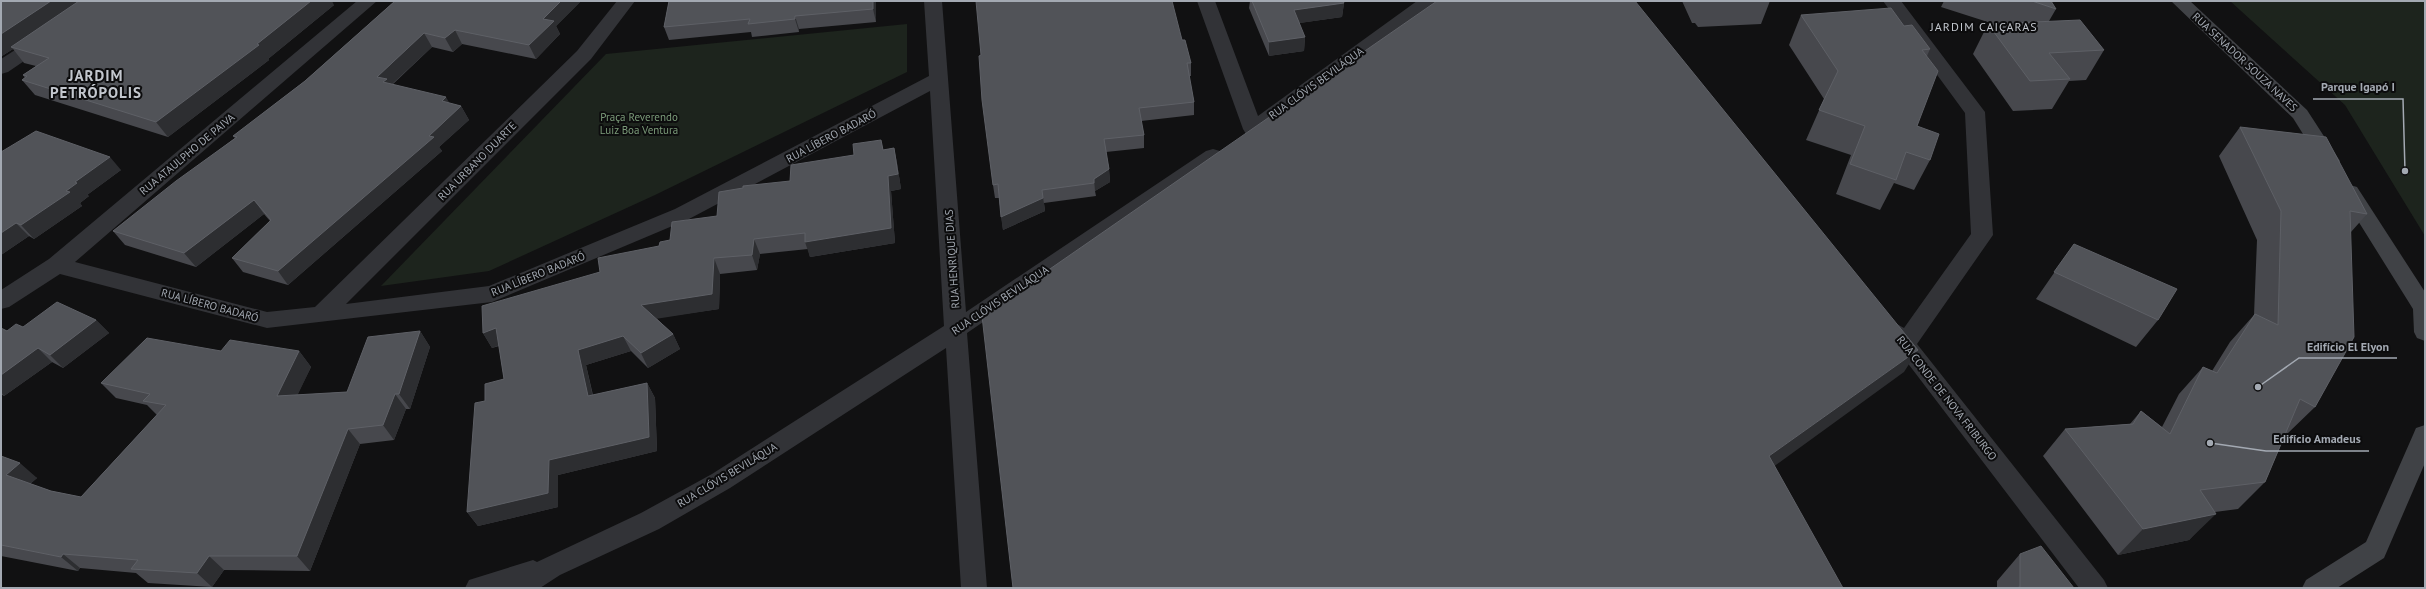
<svg xmlns="http://www.w3.org/2000/svg" width="2426" height="589" font-family="'PT Sans',sans-serif">
<style>
.green{fill:#1d241d}
.lines{fill:none;stroke-linecap:round;stroke-linejoin:round}
.minor{fill:#323337;fill-rule:evenodd}
.secondary{fill:#404246;fill-rule:evenodd}
.wall{fill:#47484d}
.shaded-wall{fill:#2d2e31}
.building{fill:#515358;stroke:#5e6066}
.labels{text-anchor:middle;dominant-baseline:central;stroke-width:4;stroke-linejoin:round;paint-order:stroke}
.street-label{font-size:11px;fill:#a3a9b2;stroke:#0c0c0d}
.park-label{font-size:11px;fill:#7c9c7a;stroke:#0c0c0d}
.neighbourhood-label{font-size:12px;letter-spacing:1px;fill:#c3c7ce;stroke:#0c0c0d}
.district-label{font-size:15px;font-weight:bold;letter-spacing:1px;fill:#c3c7ce;stroke:#0c0c0d}
.leader{fill:none;stroke:#a3a9b2;stroke-width:1.5}
.callout-dot{fill:#a3a9b2;stroke:#0c0c0d;stroke-width:1.5}
.callout-label{font-size:12px;text-anchor:middle;font-weight:bold;fill:#a3a9b2;stroke:#0c0c0d;stroke-width:4;stroke-linejoin:round;paint-order:stroke}
</style>
<rect width="100%" height="100%" fill="#111112"/>
<path class="green" d="M 2230,1 L 2425,1 L 2425,236 L 2345,105 Z
M 907,24 L 907,72 L 655,195 L 489,271 L 381,286 L 606,54 Z"/>
<g class="lines">
<path class="minor" d="M 357,1 L 377,1 L 75,262 L 267,312 L 315,307 L 577,51 L 617,1 L 635,1 L 591,59 L 346,304 L 489,286 L 675,209 L 929,76 L 924,1 L 942,1 L 966,312 L 1206,151 L 1213,149 L 1220,151 L 1223,156 L 1220,161 L 967,333 L 987,588 L 961,588 L 946,348 L 730,488 L 659,529 L 560,575 L 540,588 L 465,588 L 469,580 L 533,560 L 537,562 L 641,513 L 712,474 L 944,326 L 930,91 L 689,219 L 492,302 L 267,328 L 60,274 L 9,307 L 1,309 L 1,290 L 49,259 Z
M 1197,1 L 1215,1 L 1258,116 L 1417,1 L 1437,1 L 1260,134 L 1253,135 L 1246,134 L 1243,129 Z
M 1883,1 L 1901,1 L 1985,112 L 1993,235 L 1917,344 L 2104,580 L 2108,588 L 2079,588 L 1884,332 L 1887,326 L 1895,323 L 1904,328 L 1971,234 L 1965,113 Z
M 43,34 L 49,36 L 52,40 L 49,44 L 8,72 L 1,74 L 1,59 L 37,36 Z"/>
<path class="secondary" d="M 2171,1 L 2190,1 L 2307,110 L 2340,161 L 2337,166 L 2330,168 L 2323,166 L 2293,118 Z
M 2350,185 L 2357,187 L 2425,292 L 2425,341 L 2417,338 L 2414,332 L 2413,309 L 2340,192 L 2343,187 Z
M 2425,425 L 2425,463 L 2384,558 L 2337,588 L 2302,588 L 2306,580 L 2366,542 L 2413,435 L 2416,428 Z"/>
</g>
<path class="wall" d="M 1,1 L 334,5 L 268,59 L 269,60 L 168,137 L 35,95 L 22,80 L 25,78 L 23,75 L 36,66 L 24,63 L 13,49 L 2,56 L 1,56 Z
M 395,1 L 581,1 L 556,26 L 560,34 L 536,59 L 462,44 L 453,52 L 432,47 L 392,85 L 449,103 L 461,106 L 469,120 L 439,147 L 442,151 L 288,285 L 243,272 L 232,258 L 270,221 L 264,214 L 196,267 L 125,245 L 113,231 L 235,138 L 233,136 L 305,81 Z
M 669,1 L 876,1 L 876,22 L 799,29 L 799,32 L 752,37 L 751,32 L 669,40 L 664,27 Z
M 1250,1 L 1343,1 L 1344,3 L 1342,17 L 1299,23 L 1305,37 L 1304,51 L 1269,56 L 1249,8 Z
M 1682,1 L 1770,1 L 1761,24 L 1698,27 L 1695,23 L 1692,23 Z
M 1944,1 L 2051,1 L 2056,9 L 2049,21 L 2104,50 L 2086,80 L 2069,81 L 2052,109 L 2013,111 L 1973,54 L 1988,24 L 1994,24 L 1941,7 Z
M 1801,15 L 1904,26 L 1930,49 L 1927,56 L 1917,126 L 1930,160 L 1914,190 L 1894,183 L 1880,210 L 1836,194 L 1851,155 L 1806,140 L 1824,99 L 1789,45 Z
M 1182,40 L 1191,63 L 1191,76 L 1189,76 L 1194,102 L 1194,115 L 1141,121 L 1144,135 L 1144,148 L 1106,152 L 1109,169 L 1110,182 L 1095,191 L 1096,196 L 1044,203 L 1045,211 L 1003,230 L 999,198 L 995,198 L 993,185 L 981,55 Z
M 2240,127 L 2367,214 L 2351,232 L 2315,407 L 2287,434 L 2286,433 L 2265,482 L 2238,509 L 2215,512 L 2189,540 L 2118,555 L 2043,456 L 2065,429 L 2130,424 L 2141,411 L 2162,427 L 2179,394 L 2203,367 L 2212,371 L 2230,342 L 2254,315 L 2257,240 L 2219,156 Z
M 881,140 L 883,150 L 894,148 L 897,163 L 901,189 L 891,191 L 895,243 L 810,257 L 808,249 L 760,254 L 757,270 L 720,274 L 719,309 L 656,318 L 673,334 L 680,349 L 648,368 L 631,351 L 586,365 L 593,395 L 647,383 L 655,398 L 657,451 L 558,475 L 558,507 L 478,526 L 467,512 L 485,401 L 504,379 L 499,346 L 492,348 L 483,333 L 600,272 L 659,246 L 717,216 L 790,181 L 854,155 Z
M 1,152 L 121,170 L 87,195 L 89,196 L 80,203 L 82,206 L 34,239 L 29,236 L 1,255 Z
M 2074,244 L 2158,320 L 2136,347 L 2036,299 Z
M 96,320 L 109,333 L 63,368 L 52,362 L 4,396 L 1,394 L 1,328 L 7,331 L 23,327 Z
M 420,331 L 430,347 L 410,409 L 406,409 L 394,440 L 360,444 L 310,571 L 224,570 L 212,587 L 148,583 L 136,573 L 80,568 L 78,571 L 1,556 L 1,456 L 37,478 L 30,484 L 51,491 L 81,497 L 157,415 L 147,405 L 116,398 L 101,383 L 221,351 L 299,351 L 311,367 L 297,395 L 347,392 Z
M 2020,554 L 2074,588 L 1997,588 L 1997,581 Z"/>
<path class="shaded-wall" d="M 51,1 L 86,1 L 11,47 L 13,49 L 2,56 L 1,55 L 1,34 Z
M 311,1 L 332,1 L 334,5 L 268,59 L 269,60 L 168,137 L 156,122 L 257,44 Z
M 561,1 L 581,1 L 556,26 L 560,34 L 536,59 L 529,45 L 543,19 Z
M 873,1 L 876,1 L 876,22 L 873,9 Z
M 1344,3 L 1342,17 L 1293,24 L 1294,10 Z
M 795,16 L 799,29 L 799,32 L 795,19 Z
M 455,30 L 462,44 L 453,52 L 445,38 Z
M 424,33 L 432,47 L 391,85 L 395,93 L 377,77 Z
M 1305,37 L 1304,51 L 1269,56 L 1269,42 Z
M 446,97 L 454,111 L 442,101 Z
M 461,106 L 469,120 L 439,147 L 442,151 L 288,285 L 278,271 L 429,136 Z
M 894,148 L 897,163 L 901,189 L 891,191 L 895,243 L 810,257 L 805,242 Z
M 110,157 L 121,170 L 87,195 L 89,196 L 80,203 L 82,206 L 34,239 L 21,225 L 66,191 L 75,182 Z
M 1109,169 L 1110,182 L 1095,191 L 1094,179 Z
M 1042,190 L 1045,211 L 1003,230 L 1001,217 Z
M 254,200 L 264,214 L 196,267 L 184,253 Z
M 16,223 L 29,236 L 1,255 L 1,233 Z
M 754,239 L 760,254 L 757,270 L 752,255 Z
M 714,258 L 720,274 L 719,309 L 649,320 L 641,305 Z
M 96,320 L 109,333 L 63,368 L 50,355 Z
M 496,328 L 505,343 L 492,348 L 483,333 Z
M 420,331 L 430,347 L 410,409 L 399,394 Z
M 673,334 L 680,349 L 648,368 L 641,353 Z
M 623,336 L 631,351 L 586,365 L 596,411 L 588,396 L 578,350 Z
M 38,348 L 52,362 L 4,396 L 1,392 L 1,375 Z
M 1918,350 L 1904,372 L 1758,478 L 1769,456 Z
M 299,351 L 311,367 L 290,411 L 277,396 Z
M 647,383 L 655,398 L 657,451 L 558,475 L 558,507 L 478,526 L 467,512 Z
M 395,394 L 406,409 L 394,440 L 383,425 Z
M 348,429 L 360,444 L 310,571 L 297,556 Z
M 20,463 L 37,478 L 23,490 L 6,475 Z
M 2216,514 L 2189,540 L 2118,555 L 2143,529 Z
M 63,554 L 80,568 L 78,571 L 61,557 Z
M 209,556 L 224,570 L 212,587 L 197,573 Z"/>
<path class="building" d="M 1,1 L 51,1 L 1,34 Z
M 79,1 L 311,1 L 257,44 L 259,45 L 156,122 L 22,80 L 27,76 L 23,75 L 49,58 L 11,47 Z
M 395,1 L 561,1 L 543,19 L 554,21 L 529,45 L 455,30 L 445,38 L 424,33 L 377,77 L 387,79 L 383,82 L 446,97 L 442,101 L 461,106 L 429,136 L 434,137 L 278,271 L 232,258 L 271,220 L 254,200 L 184,253 L 113,231 L 176,181 L 237,137 L 233,136 L 305,81 Z
M 669,1 L 873,1 L 873,9 L 795,16 L 795,19 L 748,24 L 750,19 L 664,27 Z
M 976,1 L 1172,1 L 1182,40 L 1185,40 L 1191,63 L 1187,63 L 1194,102 L 1139,108 L 1144,135 L 1104,139 L 1109,169 L 1094,179 L 1094,183 L 1042,190 L 1043,198 L 1001,217 L 998,184 L 993,185 L 982,100 L 979,56 L 981,55 Z
M 1252,1 L 1343,1 L 1344,3 L 1294,10 L 1305,37 L 1269,42 Z
M 1437,1 L 1635,1 L 1918,350 L 1769,456 L 1843,588 L 1013,588 L 982,316 Z
M 2032,1 L 2051,1 L 2056,9 Z
M 1891,8 L 1904,26 L 1912,25 L 1930,49 L 1922,50 L 1938,71 L 1917,126 L 1939,134 L 1930,160 L 1906,152 L 1896,180 L 1850,164 L 1865,126 L 1819,110 L 1838,71 L 1801,15 Z
M 2080,20 L 2104,50 L 2049,53 L 2070,79 L 2030,81 L 1988,24 Z
M 2240,127 L 2326,137 L 2367,214 L 2350,211 L 2354,337 L 2315,407 L 2300,399 L 2265,482 L 2200,490 L 2216,514 L 2143,529 L 2065,429 L 2133,424 L 2141,411 L 2170,434 L 2203,367 L 2217,373 L 2255,314 L 2278,325 L 2281,211 Z
M 36,131 L 110,157 L 75,182 L 77,183 L 66,191 L 70,192 L 21,225 L 16,223 L 1,233 L 1,152 Z
M 881,140 L 883,150 L 894,148 L 898,174 L 888,176 L 891,228 L 805,242 L 805,233 L 754,239 L 752,255 L 714,258 L 712,294 L 641,305 L 673,334 L 641,353 L 623,336 L 578,350 L 588,396 L 647,383 L 649,437 L 549,460 L 548,493 L 467,512 L 475,403 L 485,401 L 485,384 L 504,379 L 496,328 L 483,333 L 482,306 L 600,272 L 598,258 L 659,246 L 660,242 L 670,240 L 672,222 L 717,216 L 719,192 L 743,188 L 743,186 L 790,181 L 791,165 L 854,155 L 853,144 Z
M 2074,244 L 2177,289 L 2158,320 L 2054,272 Z
M 57,302 L 96,320 L 50,355 L 38,348 L 1,375 L 1,328 L 7,331 L 16,324 L 23,327 Z
M 420,331 L 399,394 L 395,394 L 383,425 L 348,429 L 297,556 L 209,556 L 197,573 L 131,569 L 138,560 L 63,554 L 61,557 L 1,545 L 1,456 L 20,463 L 6,475 L 51,491 L 81,497 L 166,405 L 143,401 L 150,394 L 101,383 L 147,338 L 221,351 L 230,340 L 299,351 L 277,396 L 347,392 L 368,337 Z
M 2041,546 L 2074,588 L 2015,588 L 2020,587 L 2020,554 Z"/>
<g class="labels">
<g class="street-label">
<text transform="translate(2245 62) rotate(43)">RUA SENADOR SOUZA NAVES</text>
<text transform="translate(1316 83) rotate(-36)">RUA CLÓVIS BEVILÁQUA</text>
<text transform="translate(831 136) rotate(-28)">RUA LÍBERO BADARÓ</text>
<text transform="translate(187 154) rotate(-40)">RUA ATAULPHO DE PAIVA</text>
<text transform="translate(477 161) rotate(-45)">RUA URBANO DUARTE</text>
<text transform="translate(952 259) rotate(-94)">RUA HENRIQUE DIAS</text>
<text transform="translate(538 274) rotate(-22)">RUA LÍBERO BADARÓ</text>
<text transform="translate(1000 300) rotate(-34)">RUA CLÓVIS BEVILÁQUA</text>
<text transform="translate(210 305) rotate(15)">RUA LÍBERO BADARÓ</text>
<text transform="translate(1947 398) rotate(52)">RUA CONDE DE NOVA FRIBURGO</text>
<text transform="translate(727 475) rotate(-31)">RUA CLÓVIS BEVILÁQUA</text>
</g>
<g class="park-label">
<text x="639" y="117">Praça Reverendo<tspan x="639" dy="13">Luiz Boa Ventura</tspan></text>
</g>
<g class="neighbourhood-label">
<text x="1984" y="26">JARDIM CAIÇARAS</text>
</g>
<g class="district-label">
<text x="96" y="75">JARDIM<tspan x="96" dy="17">PETRÓPOLIS</tspan></text>
</g>
</g>
<path class="leader" d="M2405 171L2403 99H2313M2258 387L2299 358H2397M2210 443L2266 451H2369"/>
<g class="callout-dot">
<circle cx="2405" cy="171" r="4"/>
<circle cx="2258" cy="387" r="4"/>
<circle cx="2210" cy="443" r="4"/>
</g>
<g class="callout-label">
<text x="2358" y="91">Parque Igapó I</text>
<text x="2348" y="351">Edifício El Elyon</text>
<text x="2317" y="443">Edifício Amadeus</text>
</g>
<rect width="2426" height="589" fill="none" stroke="#a3a9b2" stroke-width="4"/>
</svg>
